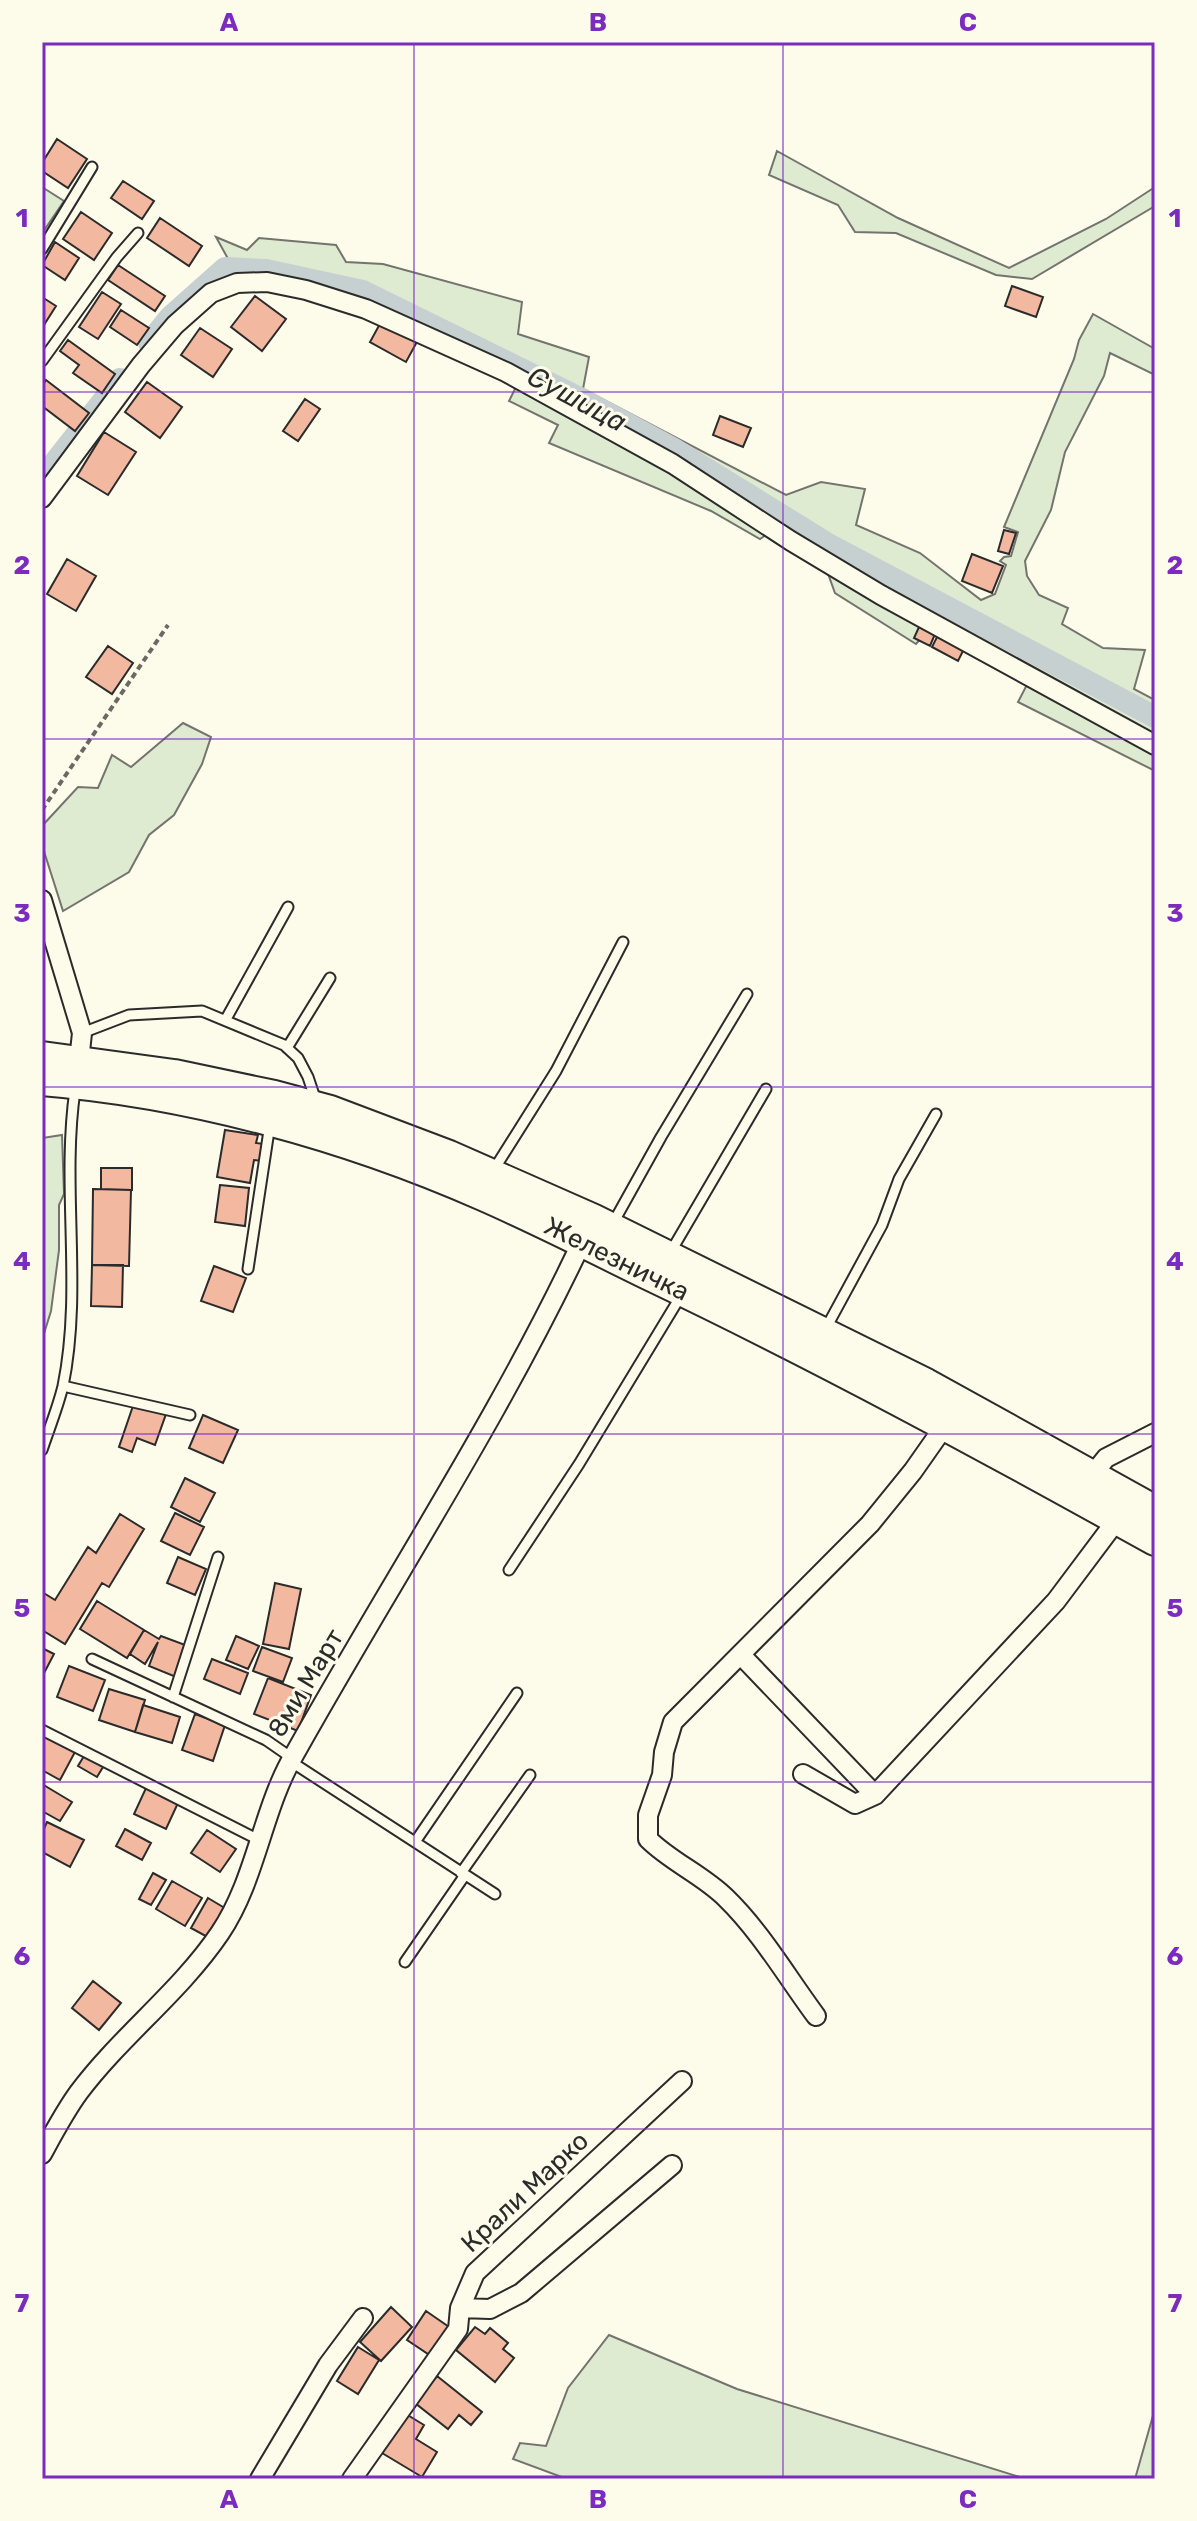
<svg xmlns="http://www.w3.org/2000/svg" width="1197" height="2521" font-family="Rubik,sans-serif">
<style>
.green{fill:#deebd1;stroke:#74746e;stroke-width:2}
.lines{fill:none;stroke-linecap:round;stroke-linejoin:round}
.canal{stroke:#c7d0d0;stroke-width:22}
.building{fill:#f2b8a0;stroke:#2b2b2b;stroke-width:2}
.lane-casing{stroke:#2b2b2b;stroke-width:13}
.street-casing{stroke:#2b2b2b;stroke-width:22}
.primary-casing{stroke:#2b2b2b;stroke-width:34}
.path{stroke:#6a6964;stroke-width:4;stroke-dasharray:6 4;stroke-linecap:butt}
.lane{stroke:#fdfbea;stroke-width:9}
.street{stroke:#fdfbea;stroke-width:18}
.primary{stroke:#fdfbea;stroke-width:30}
.grid{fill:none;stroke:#7b2cbf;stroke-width:2;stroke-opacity:0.55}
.labels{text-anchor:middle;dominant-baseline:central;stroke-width:6;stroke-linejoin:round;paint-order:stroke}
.street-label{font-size:26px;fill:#2b2b2b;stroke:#fdfbea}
.water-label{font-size:28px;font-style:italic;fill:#2b2b2b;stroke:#fdfbea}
.neatline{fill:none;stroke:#7b2cbf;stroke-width:3}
.grid-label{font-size:26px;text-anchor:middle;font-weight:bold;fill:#7b2cbf}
</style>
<rect width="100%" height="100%" fill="#fdfbea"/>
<path class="green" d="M 777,151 L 898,218 L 1009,268 L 1106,219 L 1155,187 L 1155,206 L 1032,279 L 996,275 L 896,233 L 855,232 L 838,205 L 769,175 Z
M 42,187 L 64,201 L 43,232 L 42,231 Z
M 216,237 L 247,250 L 259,238 L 336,245 L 346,262 L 383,264 L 522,302 L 518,334 L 589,357 L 583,389 L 786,495 L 821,482 L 865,489 L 856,525 L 920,553 L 981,600 L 995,594 L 1006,565 L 1000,561 L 1004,557 L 1011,556 L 1018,532 L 1004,527 L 1074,359 L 1079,340 L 1093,314 L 1155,349 L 1155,375 L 1110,353 L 1104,376 L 1065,452 L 1051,510 L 1025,561 L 1027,576 L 1039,595 L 1068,608 L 1062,624 L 1103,648 L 1145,650 L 1134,689 L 1155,700 L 1155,771 L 1018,702 L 1031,677 L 933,625 L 916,644 L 835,593 L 827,571 L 772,531 L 760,539 L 711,511 L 549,443 L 558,425 L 509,401 L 516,387 L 366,307 L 237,275 Z
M 183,723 L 211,737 L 202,764 L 174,815 L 149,835 L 129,872 L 63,911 L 42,845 L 42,826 L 78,787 L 98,788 L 112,755 L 131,767 Z
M 62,1135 L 64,1194 L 59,1205 L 59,1250 L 51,1311 L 42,1340 L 42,1138 Z
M 609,2335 L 737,2389 L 1026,2479 L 567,2479 L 513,2459 L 520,2443 L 546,2446 L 568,2388 Z
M 1154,2412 L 1155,2479 L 1135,2479 Z"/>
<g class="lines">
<path class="canal" d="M 149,343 L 170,317 L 225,268 L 266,270 L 363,291 L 580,398 L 676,450 L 830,545 L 1155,717
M 42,478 L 120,379"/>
</g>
<path class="building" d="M 57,139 L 87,159 L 68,188 L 42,171 L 42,163 Z
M 123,181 L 154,201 L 142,219 L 111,198 Z
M 81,212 L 112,233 L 94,260 L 63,239 Z
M 160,218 L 202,246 L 189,266 L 147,238 Z
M 55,242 L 79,258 L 65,280 L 42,265 Z
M 118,265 L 165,296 L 155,311 L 108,280 Z
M 1012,286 L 1043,297 L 1036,317 L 1005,306 Z
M 102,292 L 121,304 L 98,339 L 79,327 Z
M 255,296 L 286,319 L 262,351 L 231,327 Z
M 42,297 L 56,306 L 42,328 Z
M 121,310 L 149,328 L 137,345 L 110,327 Z
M 382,320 L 418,340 L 406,362 L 370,342 Z
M 200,328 L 232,349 L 213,377 L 181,355 Z
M 68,340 L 115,374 L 102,393 L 73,373 L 79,365 L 60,351 Z
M 46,380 L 89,413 L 75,431 L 42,406 L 42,386 Z
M 147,382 L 182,407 L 160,438 L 125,412 Z
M 305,399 L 320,409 L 298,441 L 283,431 Z
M 720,416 L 751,428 L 743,447 L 713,435 Z
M 104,432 L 136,452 L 108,495 L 77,476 Z
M 1004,530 L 1016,533 L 1009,554 L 998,551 Z
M 972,554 L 1003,566 L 992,593 L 962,581 Z
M 67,559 L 96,576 L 76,611 L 47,594 Z
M 919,627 L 935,634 L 930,646 L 914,638 Z
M 939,633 L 965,647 L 958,661 L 932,647 Z
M 108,646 L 133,663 L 112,694 L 86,677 Z
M 225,1130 L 258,1135 L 256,1143 L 264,1144 L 262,1161 L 254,1160 L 250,1183 L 217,1177 Z
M 101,1168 L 132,1168 L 132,1190 L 101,1189 Z
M 220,1185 L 249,1188 L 245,1226 L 215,1222 Z
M 93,1189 L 131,1190 L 129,1266 L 92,1265 Z
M 92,1265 L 123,1265 L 122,1307 L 91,1306 Z
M 214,1266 L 246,1278 L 233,1312 L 201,1301 Z
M 134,1403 L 166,1414 L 155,1445 L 137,1438 L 132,1452 L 119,1447 Z
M 203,1415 L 238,1430 L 223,1463 L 189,1448 Z
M 185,1478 L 215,1493 L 200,1522 L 171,1507 Z
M 175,1513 L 204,1527 L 190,1555 L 161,1541 Z
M 120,1514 L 144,1529 L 109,1587 L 102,1583 L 65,1644 L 42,1630 L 42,1592 L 55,1600 L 88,1547 L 96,1553 Z
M 178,1557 L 206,1569 L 195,1595 L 167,1583 Z
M 275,1583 L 301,1589 L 289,1649 L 263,1644 Z
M 97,1601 L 144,1630 L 127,1658 L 80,1629 Z
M 144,1630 L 159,1639 L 161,1636 L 188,1646 L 176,1677 L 149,1666 L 158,1642 L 145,1664 L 130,1654 Z
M 236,1636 L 259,1646 L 248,1669 L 226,1660 Z
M 262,1647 L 292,1658 L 283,1682 L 253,1671 Z
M 42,1648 L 54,1654 L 42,1677 Z
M 212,1659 L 248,1673 L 240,1694 L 204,1679 Z
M 69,1666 L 105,1680 L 93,1711 L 57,1697 Z
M 268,1678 L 311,1695 L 298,1731 L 254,1714 Z
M 109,1689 L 145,1700 L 135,1732 L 99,1720 Z
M 143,1705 L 180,1717 L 172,1743 L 135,1732 Z
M 195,1714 L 225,1725 L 213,1761 L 182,1750 Z
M 42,1735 L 75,1752 L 60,1780 L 42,1770 Z
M 84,1756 L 103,1767 L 97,1777 L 78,1766 Z
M 42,1784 L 72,1802 L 60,1821 L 42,1811 Z
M 146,1788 L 178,1803 L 166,1829 L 134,1814 Z
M 47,1822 L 84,1840 L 70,1867 L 42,1852 L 42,1833 Z
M 125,1829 L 151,1843 L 142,1860 L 116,1846 Z
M 207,1830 L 236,1849 L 220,1872 L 191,1853 Z
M 153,1873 L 166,1880 L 151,1905 L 139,1899 Z
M 172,1881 L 202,1898 L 185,1926 L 156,1909 Z
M 208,1898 L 228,1910 L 211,1939 L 191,1928 Z
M 93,1981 L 121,2003 L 99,2030 L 72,2008 Z
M 391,2307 L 412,2327 L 381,2361 L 360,2342 Z
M 426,2311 L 452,2329 L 434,2358 L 407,2340 Z
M 475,2327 L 485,2334 L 490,2328 L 508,2343 L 503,2349 L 514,2358 L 495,2382 L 456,2350 Z
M 358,2347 L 379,2360 L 358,2394 L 337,2381 Z
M 437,2376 L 482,2412 L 471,2425 L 459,2415 L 448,2429 L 415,2403 Z
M 406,2414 L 424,2425 L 416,2439 L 437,2452 L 422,2477 L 382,2453 Z"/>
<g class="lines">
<g class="lane-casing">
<path id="lane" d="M 42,249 L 92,167
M 42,361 L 117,257 L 138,233
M 226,1019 L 288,907
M 82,1033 L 129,1015 L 202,1011 L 284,1045 L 298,1058 L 308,1077 L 316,1101
M 287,1048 L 330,978
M 493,1171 L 556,1071 L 623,942
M 612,1225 L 661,1137 L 747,994
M 670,1253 L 766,1089
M 248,1269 L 270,1124
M 825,1330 L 882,1225 L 899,1179 L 936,1114
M 63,1386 L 190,1415
M 42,1450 C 49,1429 58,1407 63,1386 C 83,1289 61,1187 75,1090
M 509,1570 L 579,1464 L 682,1294
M 92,1659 L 266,1740 L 292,1758
M 173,1697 L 218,1557
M 42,1730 L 259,1840
M 290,1761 L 495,1894
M 415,1842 L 517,1693
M 461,1873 L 530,1775
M 405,1962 L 465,1875"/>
</g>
<g class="street-casing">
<path id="street" d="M 42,498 L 141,365 L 175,325 L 211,293 L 237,283 L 267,282 L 306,290 L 366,309 L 506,372 L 673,464 L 791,541 L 881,595 L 1155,745
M 42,900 L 82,1033 L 79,1061
M 1086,1483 L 1106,1458 L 1155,1433
M 741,1655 L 875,1795
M 803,1774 L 855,1804 L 875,1795 L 1056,1601 L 1122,1513
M 816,2016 C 787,1977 761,1932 726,1898 C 703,1875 671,1862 648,1839 L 648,1815 L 662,1775 L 664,1752 L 673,1722 L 870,1524 L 913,1471 L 946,1424
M 42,2154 C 54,2132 65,2111 79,2092 C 122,2035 180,1992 220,1933 C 256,1880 262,1810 294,1755 C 391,1581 502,1414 586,1233
M 460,2308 L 490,2309 L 521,2293 L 672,2165
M 260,2479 L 328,2365 L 363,2318
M 352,2479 L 458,2329 L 460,2308 L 475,2273 L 682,2081"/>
</g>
<g class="primary-casing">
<g id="primary">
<path d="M 42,1057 L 174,1075 L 274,1096 L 330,1111 L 449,1156 L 592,1219 L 926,1384 L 1155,1511"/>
<path id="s1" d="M 42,1080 C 190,1092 347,1135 483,1195 C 538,1219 593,1247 648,1274 C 820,1356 988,1447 1155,1540"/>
</g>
</g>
<path class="path" d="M 42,810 L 168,625"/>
<use href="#lane" class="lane"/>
<use href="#street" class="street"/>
<use href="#primary" class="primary"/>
</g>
<path class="grid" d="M 414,42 L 414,2479M 783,42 L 783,2479M 42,392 L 1155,392M 42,739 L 1155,739M 42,1087 L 1155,1087M 42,1434 L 1155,1434M 42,1782 L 1155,1782M 42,2129 L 1155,2129"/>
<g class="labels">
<g class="street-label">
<text stroke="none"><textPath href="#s1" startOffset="606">Железничка</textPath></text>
<text transform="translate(306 1683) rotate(-59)">8ми Март</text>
<text transform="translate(525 2192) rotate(-43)">Крали Марко</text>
</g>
<g class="water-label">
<text transform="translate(577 399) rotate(28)">Сушица</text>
</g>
</g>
<rect width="1197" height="2521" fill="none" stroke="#fdfbea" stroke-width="88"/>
<rect x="44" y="44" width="1109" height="2433" class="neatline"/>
<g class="grid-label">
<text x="229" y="31">A</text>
<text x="598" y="31">B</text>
<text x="968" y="31">C</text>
<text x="22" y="227">1</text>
<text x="1175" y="227">1</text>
<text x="22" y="574">2</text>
<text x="1175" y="574">2</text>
<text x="22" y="922">3</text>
<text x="1175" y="922">3</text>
<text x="22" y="1270">4</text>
<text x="1175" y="1270">4</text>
<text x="22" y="1617">5</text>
<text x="1175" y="1617">5</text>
<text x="22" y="1965">6</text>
<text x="1175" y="1965">6</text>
<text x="22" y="2312">7</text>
<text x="1175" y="2312">7</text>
<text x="229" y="2508">A</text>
<text x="598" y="2508">B</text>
<text x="968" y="2508">C</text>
</g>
</svg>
